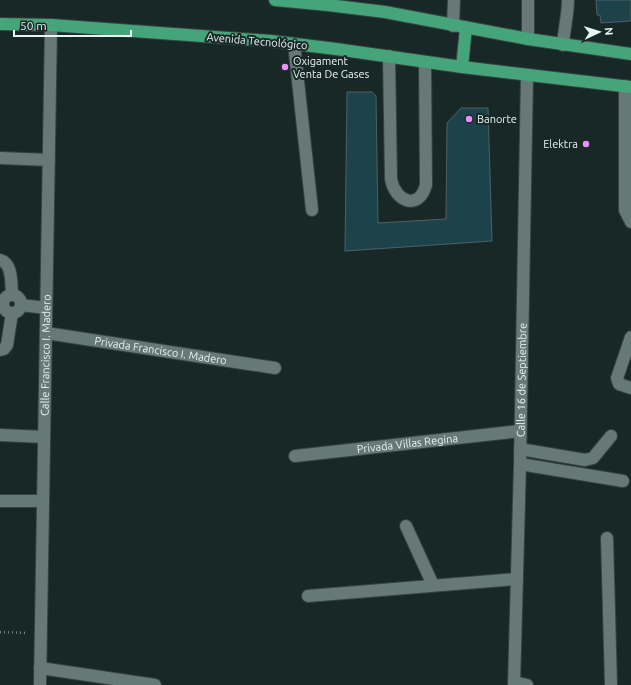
<svg xmlns="http://www.w3.org/2000/svg" width="631" height="685" font-family="Ubuntu,sans-serif">
<style>
.building{fill:#1d434a;stroke:#4f6064}
.lines{fill:none;stroke-linecap:round;stroke-linejoin:round}
.minor-casing{stroke:#364341;stroke-width:14}
.major-casing{stroke:#364341;stroke-width:14}
.path{stroke:#778482;stroke-width:2.5;stroke-dasharray:1 3;stroke-linecap:butt}
.minor{stroke:#677976;stroke-width:12}
.major{stroke:#45a47a;stroke-width:12}
.poi-dot{fill:#e98efe;stroke:#182826;stroke-width:1.5}
.labels{text-anchor:middle;dominant-baseline:central;stroke-width:4;stroke-linejoin:round;paint-order:stroke}
.street-label{font-size:11px;fill:#e9f3f1;stroke:#182826}
.poi-label{font-size:11px;fill:#e9f3f1;stroke:#182826;text-anchor:start}
</style>
<rect width="100%" height="100%" fill="#182826"/>
<path class="building" d="M 596,0 L 631,0 L 631,21 L 601,23 L 600,15 L 597,15 Z
M 347,92 L 372,92 L 376,96 L 378,223 L 446,219 L 447,123 L 461,108 L 488,108 L 492,241 L 345,251 Z"/>
<g class="lines">
<g class="minor-casing">
<g id="minor">
<path d="M 453,26 L 454,0"/>
<path d="M 528,39 L 528,0"/>
<path d="M 294,44 L 312,210"/>
<path d="M 563,45 C 564,29 568,15 568,0"/>
<path d="M 389,56 L 391,179 C 395,202 419,211 426,185 L 425,62"/>
<path d="M 625,86 L 625,210 L 631,222"/>
<path d="M 0,158 L 49,160"/>
<path d="M 0,260 C 13,263 11,284 12,295"/>
<circle cx="12" cy="304" r="9"/>
<path d="M 21,305 L 46,308"/>
<path id="s1" d="M 46,333 L 275,368"/>
<path d="M 631,337 L 617,378 L 619,384 L 631,388"/>
<path d="M 0,350 L 4,349 L 7,345 L 12,313"/>
<path d="M 0,435 L 44,437"/>
<path d="M 520,449 L 585,460 L 593,458 L 611,436"/>
<path id="s2" d="M 295,456 L 520,431"/>
<path d="M 520,464 L 623,481"/>
<path d="M 0,501 L 43,501"/>
<path d="M 406,526 L 433,585"/>
<path d="M 607,538 L 611,685"/>
<path d="M 308,596 L 517,579"/>
<path d="M 40,668 L 155,685"/>
<path d="M 514,682 L 527,685"/>
<path id="s3" d="M 40,685 L 51,25"/>
<path id="s4" d="M 514,685 L 520,464 L 527,75"/>
</g>
</g>
<g class="major-casing">
<path id="major" d="M 275,0 L 328,5 L 385,12 L 528,39 L 631,54
M 0,24 L 51,25 L 271,41 L 336,49 L 462,67 L 631,87
M 462,67 L 466,28"/>
</g>
<path class="path" d="M 0,632 L 28,633"/>
<use href="#minor" class="minor"/>
<use href="#major" class="major"/>
</g>
<g class="poi-dot">
<circle cx="285" cy="67" r="4"/>
<circle cx="469" cy="119" r="4"/>
<circle cx="586" cy="144" r="4"/>
</g>
<g class="labels">
<g class="street-label">
<text transform="translate(257 41) rotate(5)">Avenida Tecnológico</text>
<text stroke="none"><textPath href="#s1" startOffset="116">Privada Francisco I. Madero</textPath></text>
<text stroke="none"><textPath href="#s3" startOffset="330">Calle Francisco I. Madero</textPath></text>
<text stroke="none"><textPath href="#s4" startOffset="305">Calle 16 de Septiembre</textPath></text>
<text stroke="none"><textPath href="#s2" startOffset="113">Privada Villas Regina</textPath></text>
</g>
<g class="poi-label">
<text x="293" y="61">Oxigament<tspan x="293" dy="13">Venta De Gases</tspan></text>
<text x="477" y="119">Banorte</text>
<text x="578" y="144" text-anchor="end">Elektra</text>
</g>
</g>
<g transform="translate(599 32) rotate(86)" stroke="#182826" stroke-width="3" paint-order="stroke">
<path d="M0-3L7 15L0 10L-7 15Z" fill="#e9f3f1"/>
<text y="-6" font-size="11" font-weight="bold" text-anchor="middle" fill="#e9f3f1">N</text>
</g>
<path d="M14 30v6h117v-6" fill="none" stroke="#e9f3f1" stroke-width="2"/>
<text x="20" y="30" font-size="12" fill="#e9f3f1" stroke="#182826" stroke-width="3" paint-order="stroke">50 m</text>
</svg>
